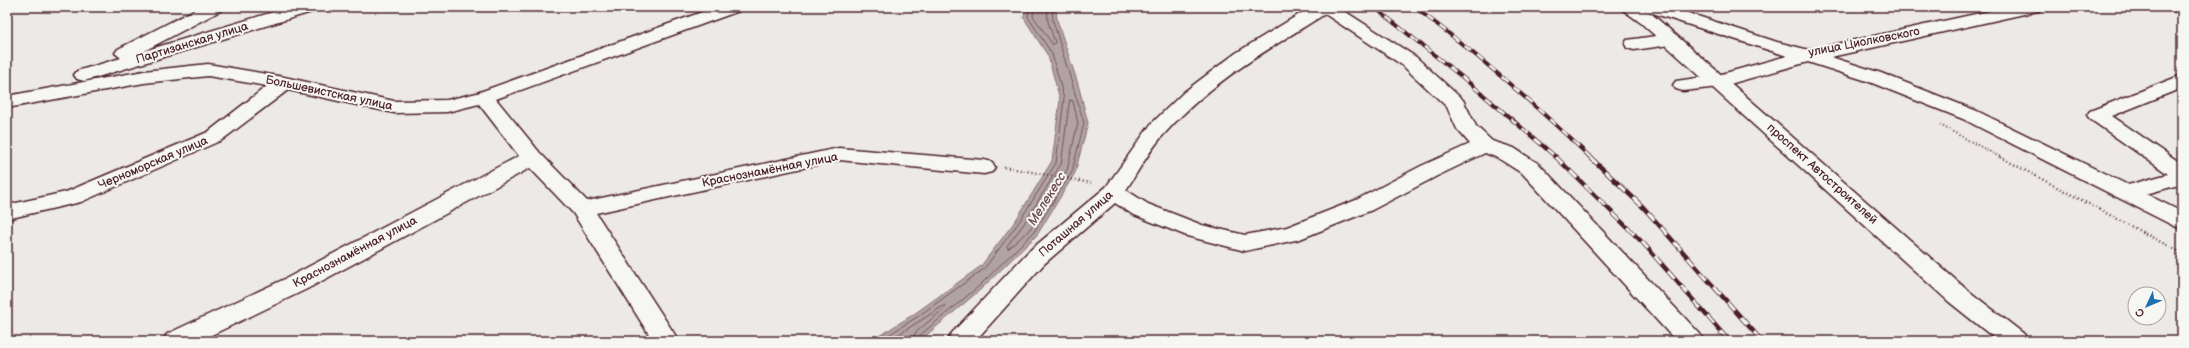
<svg xmlns="http://www.w3.org/2000/svg" width="2189" height="348" font-family="'Balsamiq Sans',sans-serif">
<style>
.water{fill:#b1a2a3;stroke:#886e73}
.lines{fill:none;stroke-linecap:round;stroke-linejoin:round}
.shore{stroke:#73535b;stroke-width:1}
.minor-casing{stroke:#4a1f2b;stroke-width:3}
.highway-casing{stroke:#4a1f2b;stroke-width:3}
.path-far1{stroke:#4a1f2b;stroke-width:2;stroke-dasharray:1 2.5;stroke-linecap:butt}
.path{stroke:#4a1f2b;stroke-width:2.5;stroke-dasharray:1 3;stroke-linecap:butt}
.minor{fill:#f6f6f2;fill-rule:evenodd}
.highway{fill:#f6f6f2;fill-rule:evenodd}
.rail-far1-casing{stroke:#4a1f2b;stroke-width:4}
.rail-casing{stroke:#4a1f2b;stroke-width:4.5}
.rail-far1{stroke:#f6f6f2;stroke-width:2.5;stroke-dasharray:8;stroke-linecap:butt}
.rail{stroke:#f6f6f2;stroke-width:3;stroke-dasharray:10;stroke-linecap:butt}
.labels{text-anchor:middle;dominant-baseline:central;stroke-width:4;stroke-linejoin:round;paint-order:stroke}
.street-label{font-size:12px;fill:#4a1f2b;stroke:#f6f6f2}
.water-label{font-size:13px;font-style:italic;fill:#6e4d55;stroke:#f6f6f2}
</style>
<rect width="100%" height="100%" fill="#ece9e6"/>
<filter id="ink" filterUnits="userSpaceOnUse"><feTurbulence type="fractalNoise" baseFrequency=".025" numOctaves="2"/><feDisplacementMap in="SourceGraphic" scale="8" xChannelSelector="R" yChannelSelector="G"/><feConvolveMatrix kernelMatrix="1 2 1 2 8 2 1 2 1" color-interpolation-filters="sRGB"/></filter>
<g filter="url(#ink)">
<path class="water" d="M 1025,7 L 1056,7 L 1057,20 L 1078,84 L 1088,123 L 1075,173 L 1037,235 L 980,290 L 923,338 L 919,341 L 871,341 L 914,314 L 981,266 L 1016,220 L 1052,161 L 1060,100 L 1048,56 L 1024,18 Z"/>
<g class="lines">
<path class="shore" d="M 1034,7 L 1033,16 L 1053,45 L 1055,42 L 1048,22 L 1047,7
M 1070,100 L 1073,101 L 1078,123 L 1067,170 L 1030,229 L 1008,249 L 1007,246 L 1023,225 L 1061,164 Z
M 879,341 L 917,317 L 984,269 L 1019,222 L 1056,163 L 1064,99 L 1052,54 L 1028,17 L 1029,7
M 888,341 L 945,305 L 945,308 L 915,333 L 913,341
M 918,341 L 919,336 L 978,287 L 1034,232 L 1072,172 L 1084,123 L 1053,21 L 1052,7"/>
<g class="minor-casing">
<path id="minor" d="M 200,7 L 223,7 L 220,11 L 144,51 L 290,7 L 318,7 L 315,11 L 91,79 L 84,81 L 77,79 L 74,75 L 77,71 L 121,58 L 115,53 L 118,49 Z
M 716,7 L 742,7 L 739,11 L 496,99 L 540,153 L 587,201 L 839,148 L 984,160 L 992,162 L 995,167 L 992,172 L 984,174 L 839,160 L 596,213 L 679,341 L 653,341 L 573,213 L 530,168 L 307,289 L 199,341 L 163,341 L 167,334 L 289,277 L 519,156 L 479,104 L 447,112 L 394,113 L 288,90 L 222,140 L 81,202 L 7,219 L 7,205 L 66,192 L 208,132 L 267,86 L 208,76 L 144,83 L 7,108 L 7,96 L 144,71 L 208,64 L 284,77 L 394,101 L 447,100 L 477,93 Z
M 1311,7 L 1338,7 L 1416,57 L 1463,100 L 1476,126 L 1492,141 L 1514,148 L 1539,164 L 1700,334 L 1704,341 L 1676,341 L 1523,174 L 1498,158 L 1485,153 L 1437,176 L 1372,210 L 1300,239 L 1245,251 L 1187,236 L 1132,214 L 1115,203 L 1044,264 L 975,341 L 947,341 L 951,334 L 1028,252 L 1106,187 L 1151,124 L 1184,92 L 1236,53 ZM 1325,14 L 1402,65 L 1447,107 L 1457,129 L 1470,144 L 1421,166 L 1356,200 L 1287,227 L 1245,235 L 1202,225 L 1148,204 L 1126,190 C 1139,170 1150,149 1166,132 C 1210,82 1269,49 1325,14 Z
M 1643,7 L 1670,7 L 1777,42 L 1809,50 L 2008,7 L 2042,7 L 2039,11 L 2033,12 L 1831,57 L 1881,73 L 1977,111 L 2128,185 L 2168,174 L 2090,119 L 2087,115 L 2090,111 L 2182,75 L 2182,88 L 2112,116 L 2182,164 L 2182,184 L 2146,194 L 2182,212 L 2182,228 L 2174,226 L 1963,119 L 1867,81 L 1808,62 L 1719,87 L 1683,91 L 1676,89 L 1673,85 L 1676,81 L 1718,75 L 1787,56 L 1646,11 Z
M 2170,7 L 2182,7 L 2182,14 L 2176,13 Z
M 1670,34 L 1677,36 L 1679,40 L 1677,44 L 1634,50 L 1627,48 L 1625,44 L 1627,40 Z"/>
</g>
<g class="highway-casing">
<path id="highway" d="M 1619,7 L 1640,7 L 1653,15 L 1966,289 L 2024,334 L 2028,341 L 1998,341 L 1948,301 L 1680,58 L 1641,23 Z"/>
</g>
<path class="path-far1" d="M 1940,125 L 2002,158"/>
<path class="path" d="M 2000,157 L 2178,251 L 2182,271
M 1004,167 L 1091,183"/>
<use href="#minor" class="minor"/>
<use href="#highway" class="highway"/>
<g class="rail-far1-casing">
<path id="rail-far1" d="M 1374,7 L 1467,81 L 1557,158
M 1414,7 C 1477,53 1534,104 1591,158"/>
</g>
<g class="rail-casing">
<path id="rail" d="M 1556,157 L 1644,244 L 1729,341
M 1590,157 L 1643,207 L 1762,341"/>
</g>
<use href="#rail-far1" class="rail-far1"/>
<use href="#rail" class="rail"/>
</g>
</g>
<g class="labels">
<g class="street-label">
<text transform="translate(1864 42) rotate(-11)">улица Циолковского</text>
<text transform="translate(192 43) rotate(-17)">Партизанская улица</text>
<text transform="translate(329 93) rotate(12)">Большевистская улица</text>
<text transform="translate(153 163) rotate(-23)">Черноморская улица</text>
<text transform="translate(770 170) rotate(-11)">Краснознамённая улица</text>
<text transform="translate(1822 174) rotate(42)">проспект Автостроителей</text>
<text transform="translate(1076 224) rotate(-41)">Поташная улица</text>
<text transform="translate(355 252) rotate(-28)">Краснознамённая улица</text>
</g>
<g class="water-label">
<text transform="translate(1047 199) rotate(-58)">Мелекесс</text>
</g>
</g>
<rect width="2189" height="348" fill="none" stroke="#f6f6f2" stroke-width="24"/>
<rect x="12" y="12" width="2165" height="324" fill="none" stroke="#4a1f2b" stroke-width="1.5" filter="url(#ink)"/>
<g transform="translate(2147 306) rotate(226)"><circle r="19" fill="#f6f6f2" stroke="#b1a0a2"/>
<path d="M0-3L7 15L0 10L-7 15Z" fill="#1f6fb2"/>
<text y="-6" font-size="11" font-weight="bold" text-anchor="middle" fill="#4a1f2b">С</text>
</g>
</svg>
